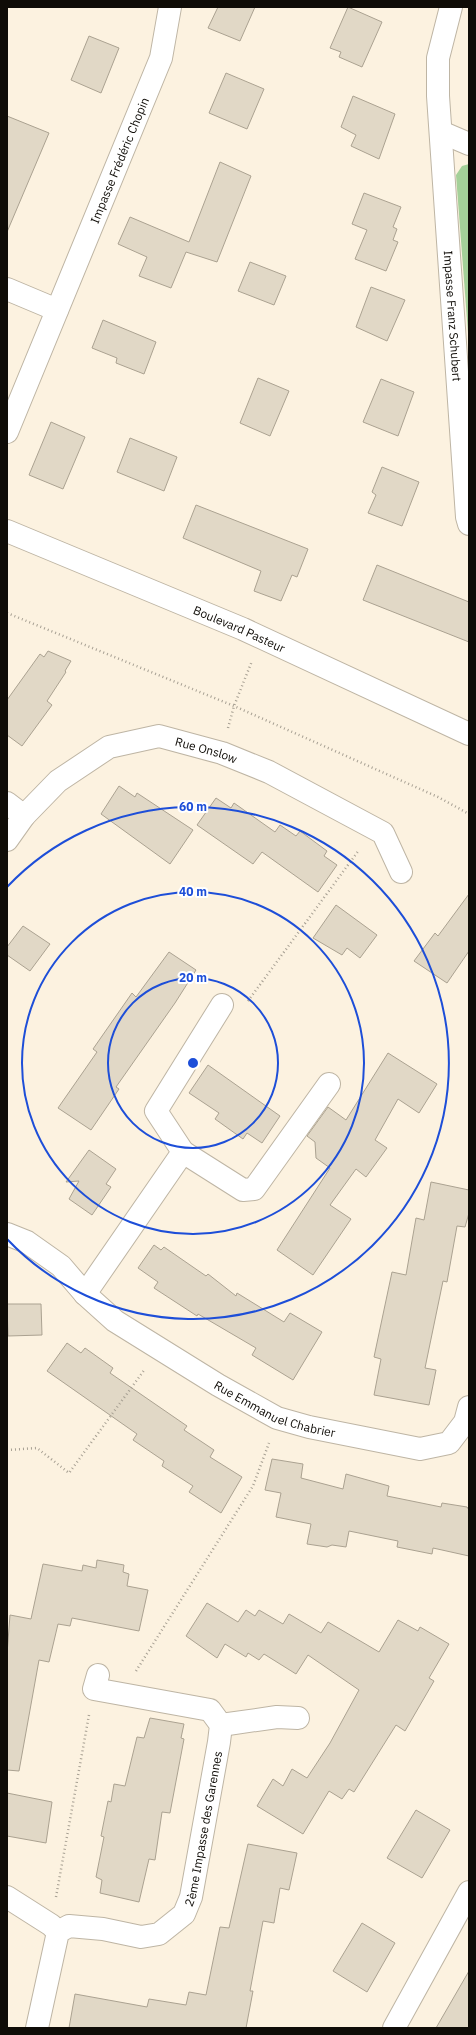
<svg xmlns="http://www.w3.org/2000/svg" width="476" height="2035" font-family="'IBM Plex Sans',sans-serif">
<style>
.green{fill:#a4d099}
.building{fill:#e1d8c6;stroke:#aba291}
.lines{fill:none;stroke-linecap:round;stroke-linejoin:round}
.minor-casing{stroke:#beb5a4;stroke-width:24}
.secondary-casing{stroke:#beb5a4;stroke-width:24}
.path{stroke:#a7a093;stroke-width:2.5;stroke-dasharray:1 3;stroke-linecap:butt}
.minor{stroke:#fff;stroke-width:22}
.secondary{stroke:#fff;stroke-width:22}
.ring{fill:none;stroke:#1d4ed8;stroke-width:2}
.labels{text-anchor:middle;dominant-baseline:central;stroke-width:4;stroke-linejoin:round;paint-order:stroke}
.street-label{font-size:12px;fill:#0f0c07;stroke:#fff}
.centre{fill:#1d4ed8;stroke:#fff;stroke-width:2}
.ring-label{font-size:12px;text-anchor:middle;font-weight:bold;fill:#1d4ed8;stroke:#fff;stroke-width:4;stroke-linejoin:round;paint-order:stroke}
</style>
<rect width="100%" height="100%" fill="#fcf2e0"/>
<path class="green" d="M 469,164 L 469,346 L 456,175 L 462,166 Z"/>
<path class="building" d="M 218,7 L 255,7 L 240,41 L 208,28 Z
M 348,7 L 382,22 L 362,67 L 339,57 L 341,52 L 330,48 Z
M 89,36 L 119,48 L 101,93 L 71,80 Z
M 226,73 L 264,89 L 247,129 L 209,113 Z
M 353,96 L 395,114 L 379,159 L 351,146 L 356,135 L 341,127 Z
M 7,116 L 49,133 L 7,232 Z
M 220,162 L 251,176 L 217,262 L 186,252 L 171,288 L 139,276 L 147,257 L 118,244 L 130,217 L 189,242 Z
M 364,193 L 401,207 L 393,227 L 397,229 L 393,240 L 398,242 L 386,271 L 355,259 L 367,230 L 352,224 Z
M 250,262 L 286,276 L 274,305 L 238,291 Z
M 371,287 L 405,300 L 387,341 L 356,327 Z
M 103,320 L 156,342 L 144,374 L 116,363 L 117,358 L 92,348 Z
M 258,378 L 289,391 L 270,436 L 240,423 Z
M 381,379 L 414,392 L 398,436 L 363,422 Z
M 51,422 L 85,437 L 63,489 L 29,475 Z
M 130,438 L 177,457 L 164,491 L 117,472 Z
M 382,467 L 419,482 L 402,526 L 368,513 L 376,495 L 372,492 Z
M 196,505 L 308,549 L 297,577 L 292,575 L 281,601 L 254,591 L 261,571 L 183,538 Z
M 377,565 L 469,602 L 469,642 L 363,600 Z
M 48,651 L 71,661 L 65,671 L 66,672 L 47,701 L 52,705 L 22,746 L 7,735 L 7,700 L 40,654 L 44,657 Z
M 119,786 L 135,797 L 137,793 L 193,830 L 170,864 L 101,814 Z
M 216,798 L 231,808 L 234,803 L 275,832 L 280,825 L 296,836 L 300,831 L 327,851 L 324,856 L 337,865 L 318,892 L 262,852 L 253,864 L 197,825 Z
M 469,894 L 469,951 L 447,983 L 414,961 L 435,933 L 438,936 Z
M 336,905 L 377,935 L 360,958 L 347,948 L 342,955 L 313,938 Z
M 23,926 L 50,944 L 30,971 L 7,955 L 7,947 Z
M 169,952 L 196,970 L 175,1003 L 116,1087 L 119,1089 L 91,1130 L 58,1108 L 97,1052 L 93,1049 L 132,993 L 136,997 Z
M 388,1053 L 437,1084 L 419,1113 L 398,1099 L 375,1140 L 387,1148 L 366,1177 L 356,1169 L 330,1205 L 351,1219 L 313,1275 L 277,1250 L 330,1168 L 316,1158 L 315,1142 L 307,1136 L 328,1107 L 346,1120 Z
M 208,1065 L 280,1116 L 262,1143 L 247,1133 L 243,1139 L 215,1119 L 219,1113 L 189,1093 Z
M 89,1150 L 116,1169 L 106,1184 L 111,1187 L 92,1215 L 69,1199 L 79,1181 L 66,1182 Z
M 431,1182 L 469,1190 L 469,1213 L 465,1227 L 457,1226 L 447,1282 L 443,1281 L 425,1368 L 436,1370 L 429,1405 L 374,1395 L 381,1359 L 374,1357 L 392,1272 L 406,1275 L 416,1218 L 424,1220 Z
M 154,1245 L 161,1250 L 164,1247 L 206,1276 L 208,1274 L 236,1296 L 237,1293 L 284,1322 L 290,1313 L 322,1332 L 293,1380 L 252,1355 L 256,1348 L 198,1314 L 197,1316 L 154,1288 L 158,1282 L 138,1268 Z
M 7,1304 L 41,1304 L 42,1335 L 8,1336 Z
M 67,1343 L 81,1353 L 85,1348 L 113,1368 L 110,1373 L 187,1426 L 184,1430 L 214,1450 L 210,1457 L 242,1477 L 221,1513 L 189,1492 L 193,1486 L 162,1466 L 164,1461 L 133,1440 L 137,1434 L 47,1371 Z
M 272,1459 L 303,1464 L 301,1478 L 343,1489 L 346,1474 L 389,1486 L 387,1496 L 441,1507 L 442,1503 L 467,1507 L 469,1510 L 469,1556 L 433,1548 L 432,1554 L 397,1547 L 398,1541 L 349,1531 L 346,1547 L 332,1545 L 327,1547 L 307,1544 L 311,1524 L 276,1517 L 281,1493 L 265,1490 Z
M 97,1560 L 124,1565 L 123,1572 L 129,1574 L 127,1586 L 148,1590 L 139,1631 L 72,1618 L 70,1626 L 58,1624 L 49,1662 L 39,1660 L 19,1771 L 7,1770 L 7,1654 L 10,1615 L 31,1619 L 43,1564 L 82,1571 L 83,1565 L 96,1568 Z
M 207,1603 L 238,1622 L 246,1610 L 255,1616 L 259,1610 L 283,1624 L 289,1614 L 321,1633 L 328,1622 L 379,1652 L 398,1620 L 418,1631 L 420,1627 L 449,1644 L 429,1678 L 434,1681 L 405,1731 L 396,1725 L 354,1792 L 349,1789 L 342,1799 L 329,1791 L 303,1834 L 257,1806 L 273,1779 L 283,1786 L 292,1769 L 307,1778 L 330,1743 L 359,1690 L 308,1655 L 296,1674 L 264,1654 L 259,1660 L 248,1653 L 246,1657 L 225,1644 L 217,1658 L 186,1636 Z
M 150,1718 L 184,1724 L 181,1738 L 184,1739 L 170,1813 L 162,1812 L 155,1860 L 149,1859 L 139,1902 L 100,1893 L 102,1880 L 96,1877 L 104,1837 L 101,1836 L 108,1801 L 111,1802 L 114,1784 L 125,1786 L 137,1737 L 144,1738 Z
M 7,1793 L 52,1802 L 46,1843 L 7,1836 Z
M 416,1810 L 450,1830 L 422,1878 L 387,1858 Z
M 248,1844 L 297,1853 L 289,1890 L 280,1888 L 274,1923 L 263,1921 L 250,1991 L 253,1991 L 246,2028 L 69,2028 L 75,1994 L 147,2007 L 149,1999 L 186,2005 L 189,1992 L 206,1995 L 220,1927 L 229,1928 Z
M 362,1923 L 395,1943 L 367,1992 L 333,1971 Z
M 469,1971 L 469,2028 L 436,2028 Z"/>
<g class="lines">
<g class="minor-casing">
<g id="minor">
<path id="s1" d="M 451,7 L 438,58 L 438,96 L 467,517 L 469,524"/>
<path d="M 441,132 L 469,144"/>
<path d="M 7,289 L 57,310"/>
<path id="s2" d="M 7,432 L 161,58 L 170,7"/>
<path d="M 7,803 L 24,816"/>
<path id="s3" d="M 7,840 L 24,816 L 58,781 L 109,747 L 159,736 L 222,753 L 269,772 L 383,833 L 401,872"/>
<path d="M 183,1152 L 243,1190 L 254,1189 L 329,1084"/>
<path id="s4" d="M 7,1234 L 27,1242 L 61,1266 L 85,1294 L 115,1321 L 218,1385 L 277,1418 L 309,1427 L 420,1449 L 449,1443 L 465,1422 L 469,1407"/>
<path d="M 85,1294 L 183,1152 L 156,1111 L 222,1005"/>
<path d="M 221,1725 L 277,1717 L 298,1718"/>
<path d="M 7,1897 L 51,1925 L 58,1932"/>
<path id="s5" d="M 37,2028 L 58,1932 L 69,1926 L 103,1929 L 141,1937 L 159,1934 L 184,1914 L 191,1897 L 219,1742 L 221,1725 L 210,1710 L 94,1689 L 98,1675"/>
<path d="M 394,2028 L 469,1892"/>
</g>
</g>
<g class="secondary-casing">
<g id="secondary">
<path id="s6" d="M 7,531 L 243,629 L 469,734"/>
</g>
</g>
<path class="path" d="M 7,613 L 234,706 L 438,797 L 469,814
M 228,728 L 234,706 L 252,661
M 248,1001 L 359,850
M 7,1450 L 37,1448 L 69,1473 L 145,1369
M 136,1671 L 253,1486 L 269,1443
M 56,1897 L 89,1715"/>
<use href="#minor" class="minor"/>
<use href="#secondary" class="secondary"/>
</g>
<g class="ring">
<circle cx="193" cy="1063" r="85"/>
<circle cx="193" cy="1063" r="171"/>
<path d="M7 887A256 256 0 1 1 7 1239"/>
</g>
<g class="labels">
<g class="street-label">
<text stroke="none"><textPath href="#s2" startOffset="294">Impasse Frédéric Chopin</textPath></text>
<text stroke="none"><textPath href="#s1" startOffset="311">Impasse Franz Schubert</textPath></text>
<text stroke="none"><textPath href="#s6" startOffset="252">Boulevard Pasteur</textPath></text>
<text stroke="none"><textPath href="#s3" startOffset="240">Rue Onslow</textPath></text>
<text stroke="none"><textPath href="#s4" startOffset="324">Rue Emmanuel Chabrier</textPath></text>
<text stroke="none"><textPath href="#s5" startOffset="322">2ème Impasse des Garennes</textPath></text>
</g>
</g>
<circle cx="193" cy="1063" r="6" class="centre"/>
<g class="ring-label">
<text x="193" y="811">60 m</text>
<text x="193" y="896">40 m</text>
<text x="193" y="982">20 m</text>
</g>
<rect width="476" height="2035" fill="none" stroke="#0f0c07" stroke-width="16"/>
</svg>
